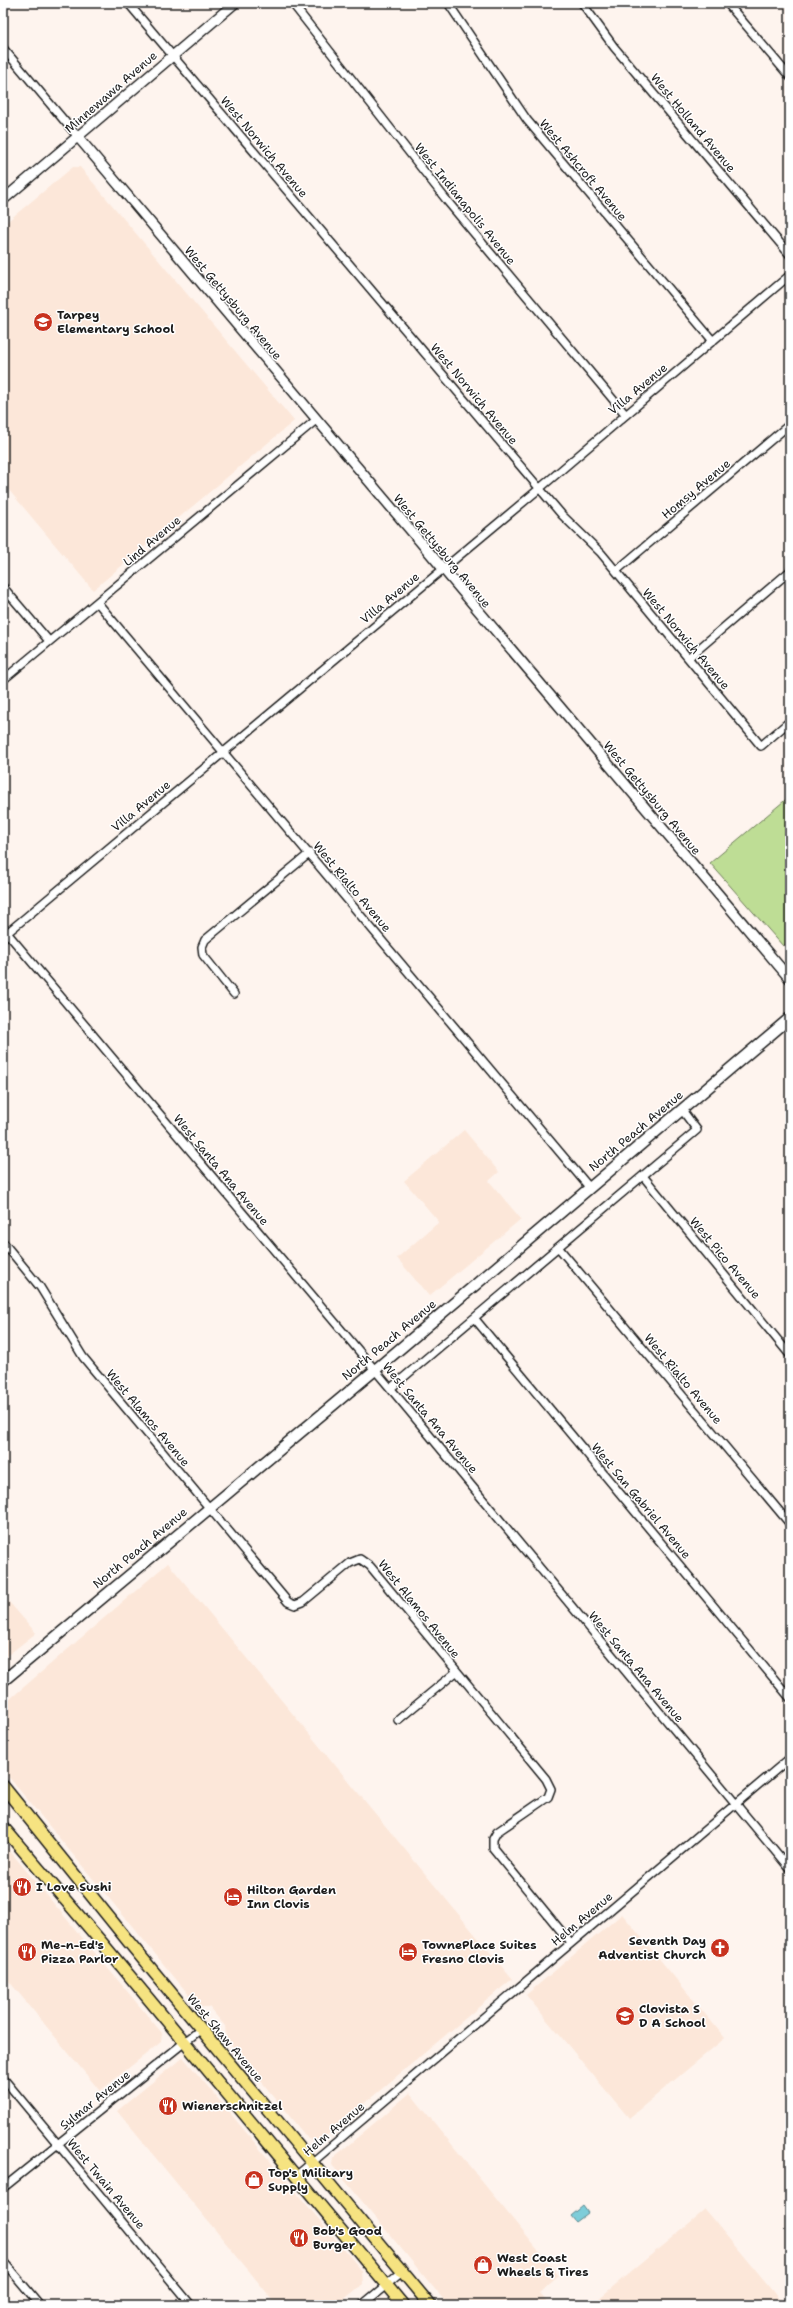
<svg xmlns="http://www.w3.org/2000/svg" width="793" height="2308" font-family="'Shantell Sans',sans-serif">
<style>
.built{fill:#fce7d9}
.green{fill:#bedd95;stroke:#6d7c58}
.water{fill:#7ecdd9;stroke:#57868d}
.lines{fill:none;stroke-linecap:round;stroke-linejoin:round}
.minor-casing{stroke:#1c1c1c;stroke-width:10}
.tertiary-casing{stroke:#1c1c1c;stroke-width:12}
.secondary-casing{stroke:#1c1c1c;stroke-width:13}
.primary-casing{stroke:#1c1c1c;stroke-width:14}
.minor{stroke:#fff;stroke-width:7}
.tertiary{stroke:#fff;stroke-width:9}
.secondary{stroke:#fff;stroke-width:10}
.primary{stroke:#f6e381;stroke-width:11}
.labels{text-anchor:middle;dominant-baseline:central;stroke-width:3;stroke-linejoin:round;paint-order:stroke}
.street-label{font-size:12px;fill:#1c1c1c;stroke:#fff}
.poi-label{font-size:12px;font-weight:bold;fill:#1c1c1c;stroke:#fff;text-anchor:start}
</style>
<rect width="100%" height="100%" fill="#fef4ee"/>
<filter id="ink" filterUnits="userSpaceOnUse"><feTurbulence type="fractalNoise" baseFrequency=".025" numOctaves="2"/><feDisplacementMap in="SourceGraphic" scale="8" xChannelSelector="R" yChannelSelector="G"/><feConvolveMatrix kernelMatrix="1 2 1 2 8 2 1 2 1" color-interpolation-filters="sRGB"/></filter>
<g filter="url(#ink)">
<path class="built" d="M 73,167 L 80,167 L 294,421 L 93,590 L 3,483 L 3,225 Z
M 464,1130 L 499,1172 L 489,1181 L 521,1219 L 429,1296 L 397,1258 L 439,1222 L 404,1181 Z
M 168,1563 L 512,1979 L 320,2141 L 308,2139 L 226,2038 L 225,2026 L 209,2007 L 199,2007 L 3,1770 L 3,1705 Z
M 3,1595 L 36,1633 L 3,1659 Z
M 3,1843 L 162,2033 L 161,2042 L 100,2091 L 3,1974 Z
M 622,1914 L 725,2038 L 629,2118 L 526,1995 Z
M 183,2057 L 362,2271 L 363,2284 L 337,2305 L 277,2305 L 117,2111 Z
M 410,2093 L 559,2276 L 539,2293 L 550,2305 L 448,2305 L 332,2165 L 333,2158 Z
M 705,2210 L 784,2305 L 591,2305 Z"/>
<path class="green" d="M 790,796 L 790,940 L 783,946 L 710,863 Z"/>
<path class="water" d="M 583,2206 L 588,2213 L 576,2222 L 571,2216 Z"/>
<g class="lines">
<g class="minor-casing">
<path id="minor" d="M 128,3 L 562,515 L 601,553 L 761,746 L 790,721
M 292,3 L 448,202 L 626,415
M 448,3 L 527,120 L 713,341
M 582,3 L 614,47 L 790,255
M 727,3 L 790,77
M 3,48 L 78,137
M 616,571 L 790,424
M 3,587 L 49,641
M 97,602 L 589,1187
M 688,658 L 790,571
M 3,680 L 316,420
M 3,928 L 396,1395 L 790,1869
M 7,933 L 539,489 L 790,275
M 234,994 L 203,955 L 202,947 L 205,940 L 310,853
M 643,1176 L 790,1355
M 3,1242 L 40,1287 L 83,1357 L 288,1602 L 295,1605 L 303,1602 L 350,1563 L 360,1559 L 370,1566 L 546,1779 L 551,1789 L 548,1797 L 497,1832 L 493,1839 L 493,1848 L 570,1942
M 558,1247 L 790,1524
M 475,1319 L 790,1698
M 391,1388 L 697,1130 L 682,1110
M 398,1720 L 456,1672
M 3,2078 L 191,2305
M 296,2176 L 790,1758
M 3,2188 L 201,2029
M 3,2261 L 40,2305
M 362,2305 L 402,2272"/>
</g>
<g class="tertiary-casing">
<path id="tertiary" d="M 78,137 L 790,979
M 3,200 L 235,3
M 3,936 L 7,933"/>
</g>
<g class="secondary-casing">
<path id="secondary" d="M 3,1681 L 375,1370 L 790,1018"/>
</g>
<g class="primary-casing">
<path id="primary" d="M 3,1786 L 128,1941 L 430,2305
M 3,1827 L 103,1944 L 403,2305"/>
</g>
<use href="#minor" class="minor"/>
<use href="#tertiary" class="tertiary"/>
<use href="#secondary" class="secondary"/>
<use href="#primary" class="primary"/>
</g>
</g>
<defs>
<g id="school-disc" transform="scale(1)"><circle r="9.5" fill="#c8321e" stroke="#fff"/><path d="M0-5L7-2L0 1L-7-2ZM-4 1L0 2.5L4 1V4Q0 6-4 4Z" fill="#fff"/></g>
<g id="restaurant-disc" transform="scale(1)"><circle r="9.5" fill="#c8321e" stroke="#fff"/><path d="M-5-6h1v4h1v-4h1v4h1v-4h1v5L-1.5 .5V6h-2V.5L-5-1ZM5-6V6H3V1.5H1.5Q1.5-4 5-6Z" fill="#fff"/></g>
<g id="hotel-disc" transform="scale(1)"><circle r="9.5" fill="#c8321e" stroke="#fff"/><path d="M-6-4.5h1.5V1H6V5H4.5V3h-9V5H-6ZM-4 0a1.8 1.8 0 1 1 3.6 0ZM.5 0V-2.5h3Q6-2.5 6 0Z" fill="#fff"/></g>
<g id="church-disc" transform="scale(1)"><circle r="9.5" fill="#c8321e" stroke="#fff"/><path d="M-1.2-6h2.4v3.5h3.3v2.4h-3.3V6h-2.4V-.1h-3.3v-2.4h3.3Z" fill="#fff"/></g>
<g id="shop-disc" transform="scale(1)"><circle r="9.5" fill="#c8321e" stroke="#fff"/><path d="M-5-2.5h2.3a2.7 3.5 0 0 1 5.4 0H5L5.5 6h-11ZM-1.5-2.5h3a1.5 2.3 0 0 0-3 0Z" fill="#fff"/></g>
</defs>
<g fill-rule="evenodd">
<use href="#school-disc" x="43" y="322"/>
<use href="#restaurant-disc" x="22" y="1887"/>
<use href="#hotel-disc" x="233" y="1897"/>
<use href="#church-disc" x="720" y="1948"/>
<use href="#restaurant-disc" x="27" y="1952"/>
<use href="#hotel-disc" x="408" y="1952"/>
<use href="#school-disc" x="625" y="2016"/>
<use href="#restaurant-disc" x="168" y="2106"/>
<use href="#shop-disc" x="254" y="2180"/>
<use href="#restaurant-disc" x="299" y="2238"/>
<use href="#shop-disc" x="483" y="2265"/>
</g>
<g class="labels">
<g class="street-label">
<text transform="translate(111 92) rotate(-41)">Minnewawa Avenue</text>
<text transform="translate(693 123) rotate(50)">West Holland Avenue</text>
<text transform="translate(264 147) rotate(50)">West Norwich Avenue</text>
<text transform="translate(583 170) rotate(50)">West Ashcroft Avenue</text>
<text transform="translate(465 204) rotate(51)">West Indianapolis Avenue</text>
<text transform="translate(233 303) rotate(50)">West Gettysburg Avenue</text>
<text transform="translate(638 389) rotate(-40)">Villa Avenue</text>
<text transform="translate(474 394) rotate(50)">West Norwich Avenue</text>
<text transform="translate(696 489) rotate(-40)">Homsy Avenue</text>
<text transform="translate(152 541) rotate(-40)">Lind Avenue</text>
<text transform="translate(442 551) rotate(50)">West Gettysburg Avenue</text>
<text transform="translate(390 598) rotate(-40)">Villa Avenue</text>
<text transform="translate(686 639) rotate(50)">West Norwich Avenue</text>
<text transform="translate(652 798) rotate(50)">West Gettysburg Avenue</text>
<text transform="translate(141 806) rotate(-40)">Villa Avenue</text>
<text transform="translate(352 887) rotate(50)">West Rialto Avenue</text>
<text transform="translate(636 1131) rotate(-40)">North Peach Avenue</text>
<text transform="translate(221 1170) rotate(50)">West Santa Ana Avenue</text>
<text transform="translate(725 1258) rotate(50)">West Pico Avenue</text>
<text transform="translate(389 1340) rotate(-40)">North Peach Avenue</text>
<text transform="translate(683 1379) rotate(50)">West Rialto Avenue</text>
<text transform="translate(148 1418) rotate(50)">West Alamos Avenue</text>
<text transform="translate(430 1418) rotate(50)">West Santa Ana Avenue</text>
<text transform="translate(641 1501) rotate(50)">West San Gabriel Avenue</text>
<text transform="translate(140 1548) rotate(-40)">North Peach Avenue</text>
<text transform="translate(419 1609) rotate(51)">West Alamos Avenue</text>
<text transform="translate(636 1667) rotate(50)">West Santa Ana Avenue</text>
<text transform="translate(582 1919) rotate(-40)">Helm Avenue</text>
<text transform="translate(225 2038) rotate(50)">West Shaw Avenue</text>
<text transform="translate(95 2100) rotate(-39)">Sylmar Avenue</text>
<text transform="translate(334 2129) rotate(-40)">Helm Avenue</text>
<text transform="translate(106 2184) rotate(50)">West Twain Avenue</text>
</g>
<g class="poi-label">
<text x="57" y="315">Tarpey<tspan x="57" dy="14">Elementary School</tspan></text>
<text x="36" y="1887">I Love Sushi</text>
<text x="247" y="1890">Hilton Garden<tspan x="247" dy="14">Inn Clovis</tspan></text>
<text x="706" y="1941" text-anchor="end">Seventh Day<tspan x="706" dy="14">Adventist Church</tspan></text>
<text x="41" y="1945">Me-n-Ed's<tspan x="41" dy="14">Pizza Parlor</tspan></text>
<text x="422" y="1945">TownePlace Suites<tspan x="422" dy="14">Fresno Clovis</tspan></text>
<text x="639" y="2009">Clovista S<tspan x="639" dy="14">D A School</tspan></text>
<text x="182" y="2106">Wienerschnitzel</text>
<text x="268" y="2173">Top's Military<tspan x="268" dy="14">Supply</tspan></text>
<text x="313" y="2231">Bob's Good<tspan x="313" dy="14">Burger</tspan></text>
<text x="497" y="2258">West Coast<tspan x="497" dy="14">Wheels &amp; Tires</tspan></text>
</g>
</g>
<rect width="793" height="2308" fill="none" stroke="#fff" stroke-width="16"/>
<rect x="8" y="8" width="777" height="2292" fill="none" stroke="#1c1c1c" stroke-width="1.5" filter="url(#ink)"/>
</svg>
